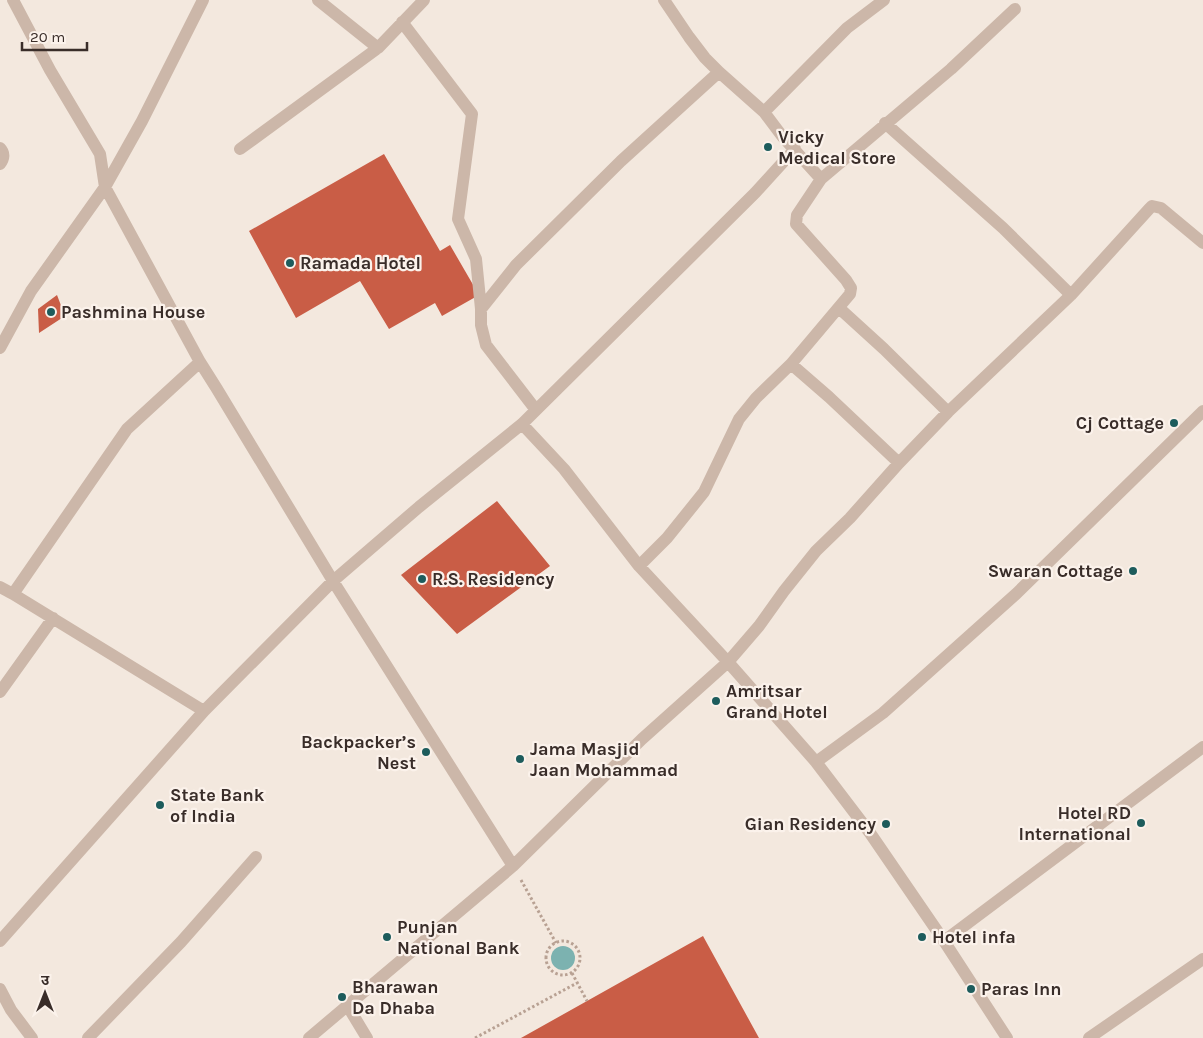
<svg xmlns="http://www.w3.org/2000/svg" width="1203" height="1038" font-family="Karla,'Noto Sans Devanagari',sans-serif">
<style>
.water{fill:#7cb2b0}
.building{fill:#c95d46}
.lines{fill:none;stroke-linecap:round;stroke-linejoin:round}
.path{stroke:#b8a193;stroke-width:3;stroke-dasharray:2.5 2.5;stroke-linecap:butt}
.minor{stroke:#ccb7a9;stroke-width:12}
.poi-dot{fill:#1d5c5c;stroke:#fbf2eb;stroke-width:2}
.labels{text-anchor:middle;dominant-baseline:central;stroke-width:4.5;stroke-linejoin:round;paint-order:stroke}
.poi-label{font-size:18px;font-weight:bold;fill:#392d29;stroke:#fbf2eb;text-anchor:start}
</style>
<rect width="100%" height="100%" fill="#f3e8de"/>
<path class="water" d="M551 958a12 12 0 1 1 24 0a12 12 0 1 1-24 0Z"/>
<path class="building" d="M 384,154 L 440,251 L 450,245 L 479,295 L 442,316 L 435,303 L 389,329 L 360,281 L 296,318 L 249,231 Z
M 57,295 L 65,316 L 39,333 L 38,309 Z
M 497,501 L 550,566 L 457,634 L 401,575 Z
M 703,936 L 759,1038 L 521,1038 L 587,1001 Z"/>
<g class="lines">
<path class="path" d="M 521,880 L 556,943
M546 958a17 17 0 1 1 34 0a17 17 0 1 1-34 0Z
M 572,973 L 587,1001
M 475,1038 L 577,983"/>
<path class="minor" d="M 13,0 L 50,70 L 100,154 L 105,187 L 200,362 L 217,389 L 333,581 L 513,866
M 318,0 L 378,48
M 664,0 L 689,37 L 705,58 L 719,72 L 764,112 L 782,136 L 821,179
M 402,22 L 472,114 L 458,219 L 476,259 L 481,309
M 764,112 L 847,28 L 884,0
M 885,123 L 1003,228 L 1071,295
M 0,148 C 5,153 4,159 0,164
M 240,149 L 378,48 L 424,0
M 839,308 L 884,349 L 948,412
M 0,348 L 31,291 L 105,187 L 142,121 L 203,0
M 791,364 L 829,397 L 899,463
M 536,410 L 486,345 L 481,325 L 481,309 L 516,265 L 621,161 L 719,72
M 522,424 L 564,469 L 639,566 L 728,662 L 816,762 L 870,833 L 944,941 L 1007,1038
M 639,566 L 667,538 L 704,492 L 739,419 L 756,398 L 791,364 L 850,294 L 851,288 L 846,280 L 796,224 L 797,215 L 821,179 L 951,69 L 1015,9
M 0,587 L 13,594 L 127,429 L 200,362
M 13,594 L 204,711
M 0,692 L 53,618
M 816,762 L 883,713 L 1016,594 L 1203,411
M 0,941 L 204,711 L 333,581 L 419,507 L 522,424 L 755,193 L 795,149
M 944,941 L 1203,747
M 0,989 L 11,1010 L 32,1038
M 347,1005 L 367,1038
M 88,1038 L 181,942 L 256,857
M 309,1038 L 513,866 L 642,739 L 728,662 L 759,626 L 784,591 L 816,551 L 850,518 L 899,463 L 948,412 L 1071,295 L 1149,209 L 1152,206 L 1161,208 L 1203,243
M 1089,1038 L 1203,959"/>
</g>
<g class="poi-dot">
<circle cx="768" cy="147" r="5"/>
<circle cx="290" cy="263" r="5"/>
<circle cx="51" cy="312" r="5"/>
<circle cx="1174" cy="423" r="5"/>
<circle cx="1133" cy="571" r="5"/>
<circle cx="422" cy="579" r="5"/>
<circle cx="716" cy="701" r="5"/>
<circle cx="426" cy="752" r="5"/>
<circle cx="520" cy="759" r="5"/>
<circle cx="160" cy="805" r="5"/>
<circle cx="1141" cy="823" r="5"/>
<circle cx="886" cy="824" r="5"/>
<circle cx="387" cy="937" r="5"/>
<circle cx="922" cy="937" r="5"/>
<circle cx="971" cy="989" r="5"/>
<circle cx="342" cy="997" r="5"/>
</g>
<g class="labels">
<g class="poi-label">
<text x="778" y="137">Vicky<tspan x="778" dy="21">Medical Store</tspan></text>
<text x="300" y="263">Ramada Hotel</text>
<text x="61" y="312">Pashmina House</text>
<text x="1164" y="423" text-anchor="end">Cj Cottage</text>
<text x="1123" y="571" text-anchor="end">Swaran Cottage</text>
<text x="432" y="579">R.S. Residency</text>
<text x="726" y="691">Amritsar<tspan x="726" dy="21">Grand Hotel</tspan></text>
<text x="416" y="742" text-anchor="end">Backpacker’s<tspan x="416" dy="21">Nest</tspan></text>
<text x="530" y="749">Jama Masjid<tspan x="530" dy="21">Jaan Mohammad</tspan></text>
<text x="170" y="795">State Bank<tspan x="170" dy="21">of India</tspan></text>
<text x="1131" y="813" text-anchor="end">Hotel RD<tspan x="1131" dy="21">International</tspan></text>
<text x="876" y="824" text-anchor="end">Gian Residency</text>
<text x="397" y="927">Punjan<tspan x="397" dy="21">National Bank</tspan></text>
<text x="932" y="937">Hotel infa</text>
<text x="352" y="987">Bharawan<tspan x="352" dy="21">Da Dhaba</tspan></text>
<text x="981" y="989">Paras Inn</text>
</g>
</g>
<g transform="translate(45 993)" stroke="#fbf2eb" stroke-width="4" paint-order="stroke">
<path d="M0-4L9 19L0 12L-9 19Z" fill="#392d29"/>
<text y="-8" font-size="14" font-weight="bold" text-anchor="middle" fill="#392d29">उ</text>
</g>
<path d="M22 42v8h65v-8" fill="none" stroke="#392d29" stroke-width="2.5"/>
<text x="30" y="42" font-size="15" fill="#392d29" stroke="#fbf2eb" stroke-width="4" paint-order="stroke">20 m</text>
</svg>
